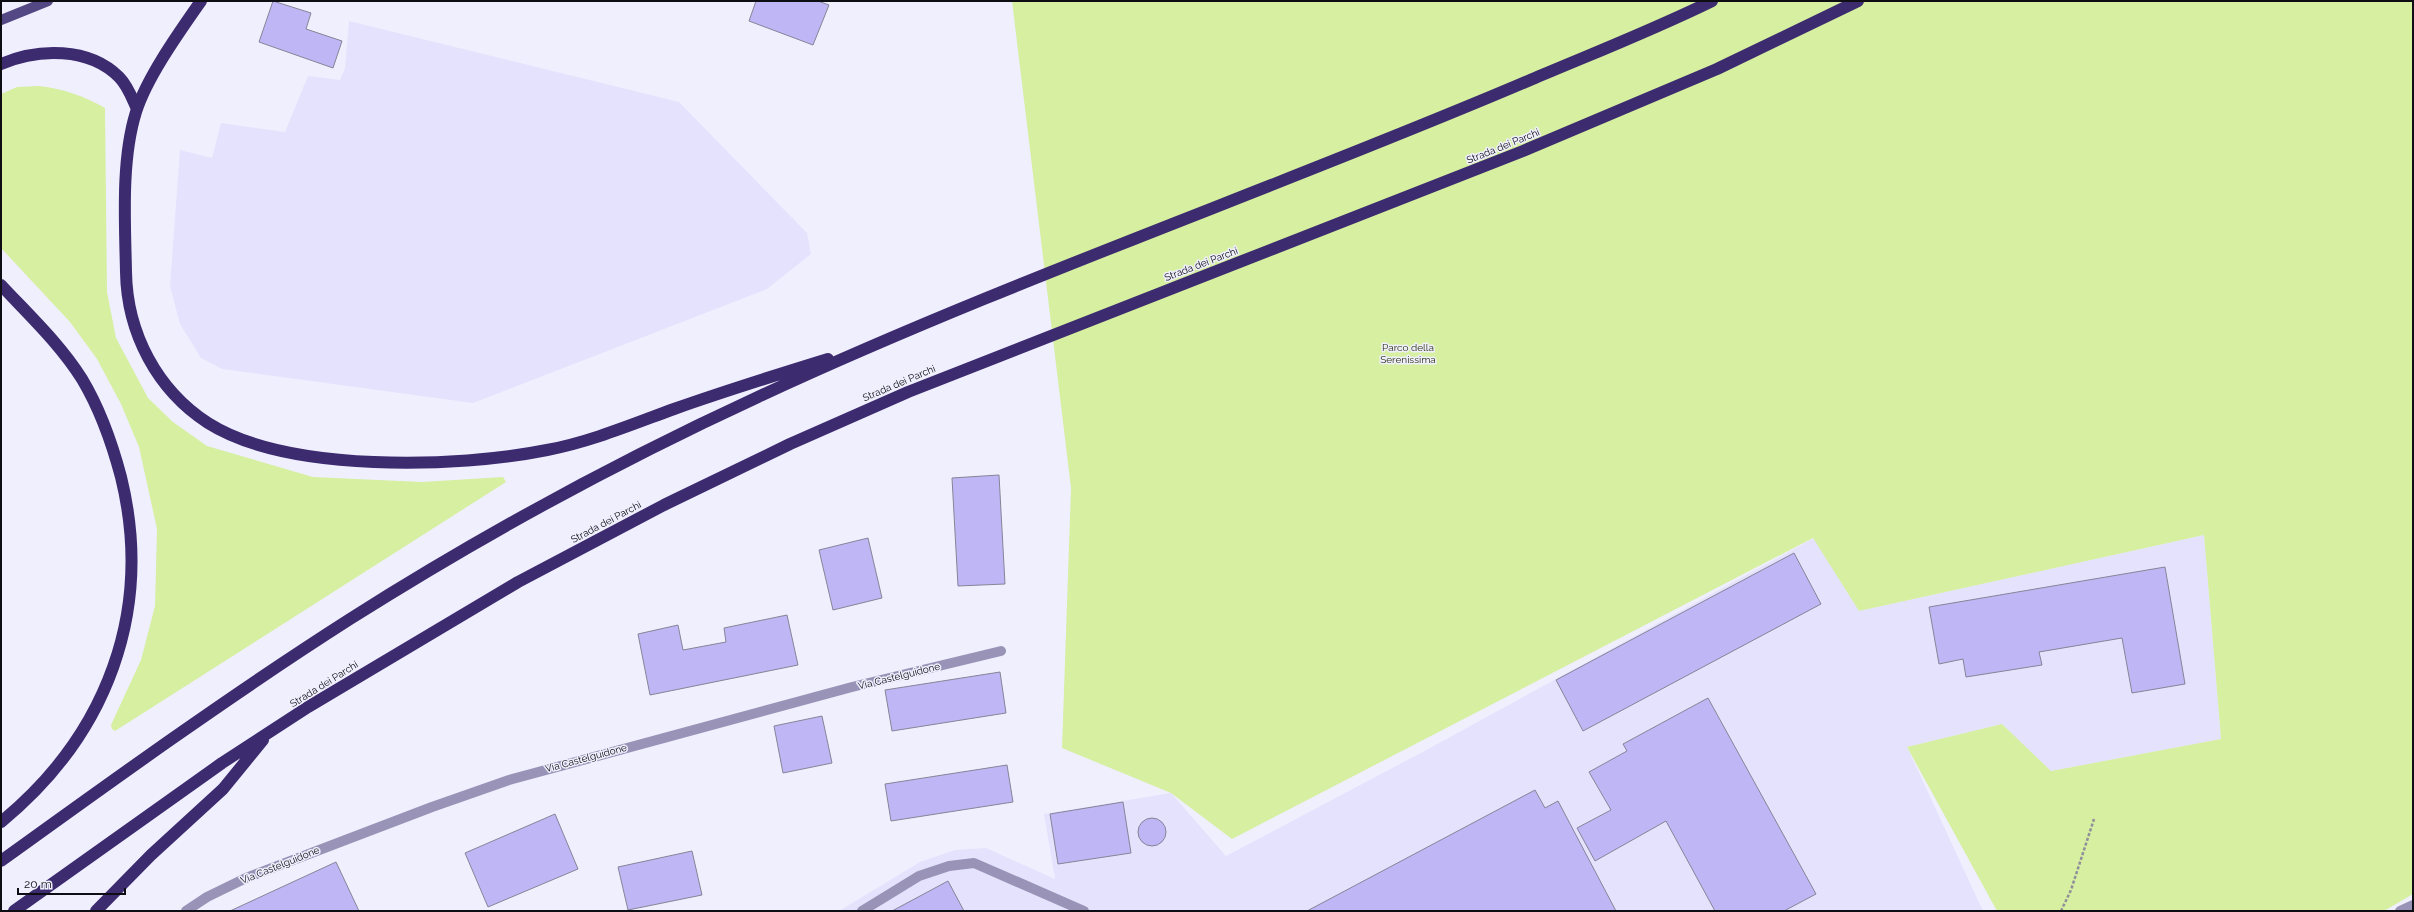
<svg xmlns="http://www.w3.org/2000/svg" width="2414" height="912" font-family="Raleway,sans-serif">
<style>
.built{fill:#e5e2fd}
.green{fill:#d6efa1}
.building{fill:#bfb6f6;stroke:#868496}
.lines{fill:none;stroke-linecap:round;stroke-linejoin:round}
.path{stroke:#908f9a;stroke-width:2.5;stroke-dasharray:3 2;stroke-linecap:butt}
.minor{stroke:#9994b7;stroke-width:10}
.major{stroke:#534883;stroke-width:10}
.highway{stroke:#3c2b6f;stroke-width:12}
.labels{text-anchor:middle;dominant-baseline:central;stroke-width:3;stroke-linejoin:round;paint-order:stroke}
.street-label{font-size:10px;fill:#0e0d13;stroke:#f0effe}
.park-label{font-size:10px;fill:#28310e;stroke:#f0effe}
</style>
<rect width="100%" height="100%" fill="#f0effe"/>
<path class="built" d="M 349,21 L 679,102 L 807,233 L 811,254 L 767,289 L 473,403 L 222,369 L 201,358 L 180,324 L 170,286 L 180,150 L 212,158 L 221,123 L 285,132 L 308,76 L 340,80 L 345,68 Z
M 2204,535 L 2221,739 L 2051,771 L 2002,724 L 1907,747 L 1983,911 L 839,911 L 920,862 L 955,850 L 986,848 L 1055,879 L 1044,814 L 1171,793 L 1226,856 L 1430,748 L 1814,538 L 1859,611 Z"/>
<path class="green" d="M 1012,1 L 2413,1 L 2413,894 L 2384,911 L 1997,911 L 1907,747 L 2002,724 L 2051,771 L 2221,739 L 2204,535 L 1859,611 L 1813,538 L 1232,839 L 1171,793 L 1062,748 L 1071,488 Z
M 39,86 C 64,89 84,96 105,108 L 107,292 L 116,338 L 148,398 L 173,422 L 207,446 L 313,477 L 422,482 L 503,477 L 506,482 L 115,731 L 112,729 L 111,725 L 141,660 L 155,606 L 157,529 L 139,447 L 121,404 L 97,359 L 70,322 L 1,248 L 1,94 L 17,87 Z"/>
<path class="building" d="M 273,1 L 311,13 L 306,29 L 342,41 L 333,68 L 259,42 Z
M 756,1 L 818,1 L 829,5 L 813,45 L 749,21 Z
M 999,475 L 1005,584 L 958,586 L 952,478 Z
M 868,538 L 882,598 L 833,610 L 819,550 Z
M 1794,553 L 1821,604 L 1583,731 L 1556,680 Z
M 2165,567 L 2185,684 L 2132,693 L 2122,638 L 2039,652 L 2042,665 L 1966,677 L 1963,659 L 1939,664 L 1929,607 Z
M 787,615 L 798,665 L 650,695 L 638,634 L 678,625 L 683,650 L 726,642 L 724,628 Z
M 1000,672 L 1006,713 L 892,731 L 885,690 Z
M 1708,698 L 1816,894 L 1784,911 L 1715,911 L 1666,821 L 1595,861 L 1577,828 L 1611,810 L 1589,772 L 1627,751 L 1623,744 Z
M 822,716 L 832,763 L 783,773 L 774,726 Z
M 1007,765 L 1013,802 L 891,821 L 885,784 Z
M 1535,790 L 1545,808 L 1558,801 L 1616,911 L 1307,911 Z
M 1123,802 L 1131,853 L 1058,864 L 1050,814 Z
M 555,814 L 578,869 L 488,907 L 465,853 Z
M1138 832a14 14 0 1 1 28 0a14 14 0 1 1-28 0Z
M 692,851 L 702,895 L 628,910 L 618,867 Z
M 336,862 L 359,911 L 230,911 Z
M 948,881 L 964,911 L 892,911 Z"/>
<g class="lines">
<path class="path" d="M 2061,911 L 2071,890 L 2094,819"/>
<path class="minor" d="M 186,911 L 207,897 L 246,878 L 432,807 L 509,780 L 852,687 L 1001,651
M 862,911 L 919,876 L 949,866 L 974,863 L 1084,911
M 2400,911 L 2413,905"/>
<path class="major" d="M 1,20 L 48,1"/>
<path class="highway" d="M 201,1 C 180,31 147,77 136,112 C 121,160 125,222 126,272 C 127,333 157,390 208,423 C 287,473 458,468 547,450 C 590,442 633,424 674,409 C 725,391 776,375 828,359
M 1,64 C 38,48 89,47 119,77 C 128,86 132,98 137,109
M 1,285 C 29,315 60,344 82,379 C 100,409 112,443 121,477 C 154,611 107,735 1,822
M 1,861 C 116,778 231,695 350,619 C 481,536 617,462 758,397 C 1012,279 1278,188 1535,78 C 1594,53 1655,29 1712,1
M 14,911 L 222,763 L 308,707 L 518,582 L 664,505 L 790,444 L 908,392 L 1523,151 L 1717,69 L 1858,1
M 96,911 L 151,855 L 223,789 L 263,740"/>
</g>
<g class="labels">
<g class="street-label">
<text transform="translate(1503 146) rotate(-22)">Strada dei Parchi</text>
<text transform="translate(1201 264) rotate(-21)">Strada dei Parchi</text>
<text transform="translate(899 383) rotate(-23)">Strada dei Parchi</text>
<text transform="translate(606 522) rotate(-28)">Strada dei Parchi</text>
<text transform="translate(899 676) rotate(-14)">Via Castelguidone</text>
<text transform="translate(324 684) rotate(-32)">Strada dei Parchi</text>
<text transform="translate(586 758) rotate(-15)">Via Castelguidone</text>
<text transform="translate(280 865) rotate(-22)">Via Castelguidone</text>
</g>
<g class="park-label">
<text x="1408" y="347">Parco della<tspan x="1408" dy="12">Serenissima</tspan></text>
</g>
</g>
<rect width="2414" height="912" fill="none" stroke="#0e0d13" stroke-width="4"/>
<path d="M18 888v6h107v-6" fill="none" stroke="#0e0d13" stroke-width="2"/>
<text x="24" y="888" font-size="12" fill="#0e0d13" stroke="#f0effe" stroke-width="3" paint-order="stroke">20 m</text>
</svg>
